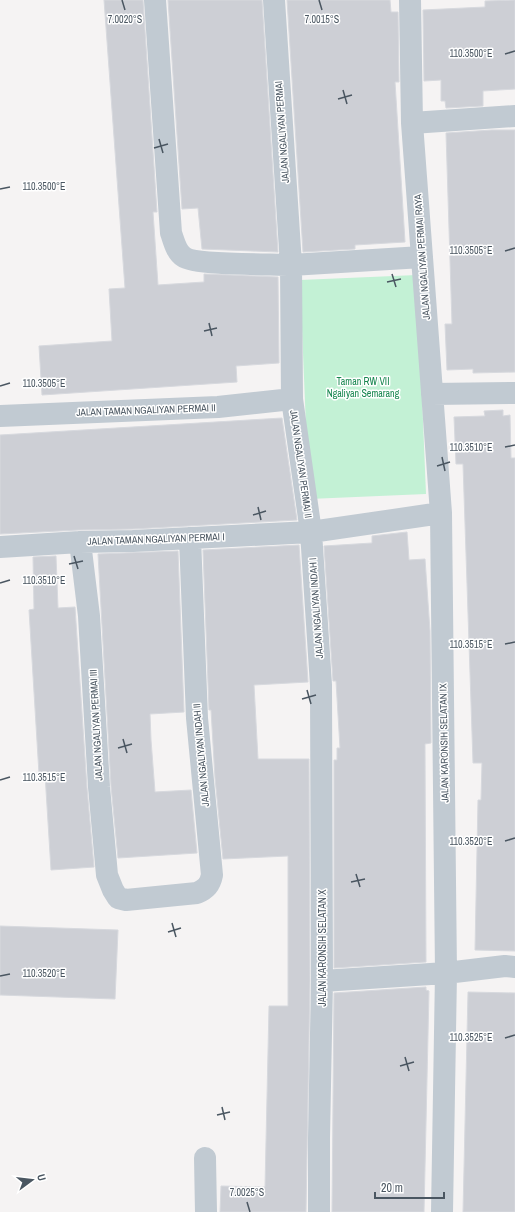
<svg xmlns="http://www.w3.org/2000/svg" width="515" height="1212" font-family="'Archivo Narrow',sans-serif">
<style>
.green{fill:#c3f1d5}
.building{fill:#cdcfd5;stroke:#d7d9de}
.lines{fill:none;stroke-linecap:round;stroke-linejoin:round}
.street{stroke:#c1cad2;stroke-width:22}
.ticks{fill:none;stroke:#4a5661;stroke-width:1.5}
.labels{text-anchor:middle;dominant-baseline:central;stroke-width:3;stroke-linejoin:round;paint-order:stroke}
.street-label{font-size:10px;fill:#4a5661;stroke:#fff}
.park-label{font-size:10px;fill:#17864f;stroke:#fff}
.ticks-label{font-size:10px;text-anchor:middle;fill:#4a5661;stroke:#fff;stroke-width:3;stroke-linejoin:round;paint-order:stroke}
</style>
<rect width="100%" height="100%" fill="#f5f3f3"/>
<path class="green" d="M 417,275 L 426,494 L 309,499 L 300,280 Z"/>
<path class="building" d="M 104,0 L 143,0 L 157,212 L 153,212 L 158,285 L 204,282 L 204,274 L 278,277 L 279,363 L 236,366 L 237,382 L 42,395 L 39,346 L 112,341 L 109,289 L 125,288 Z
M 168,0 L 262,0 L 278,252 L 202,249 L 198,208 L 182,209 Z
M 287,0 L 390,0 L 391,12 L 398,12 L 399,82 L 395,82 L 405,242 L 355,245 L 355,249 L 303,252 Z
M 515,0 L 515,89 L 483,91 L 483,106 L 446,108 L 445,101 L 441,101 L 441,80 L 424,81 L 423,10 L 485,7 L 485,1 Z
M 492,130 L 515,130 L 515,372 L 473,373 L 473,369 L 447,370 L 445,324 L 452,324 L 446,133 Z
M 503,410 L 503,416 L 510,415 L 511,458 L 515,458 L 515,951 L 475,950 L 478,800 L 481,800 L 482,763 L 473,763 L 463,464 L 456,464 L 454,417 L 485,416 L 484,411 Z
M 282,418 L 297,520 L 133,529 L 79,530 L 0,534 L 0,435 Z
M 407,532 L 409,560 L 425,559 L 430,631 L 431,743 L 425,744 L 426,962 L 334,968 L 334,760 L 337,760 L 337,748 L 340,748 L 336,681 L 333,681 L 324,546 L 372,543 L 372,536 Z
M 299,545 L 308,682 L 254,685 L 258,759 L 309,759 L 310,981 L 306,1212 L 220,1212 L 221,1186 L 265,1187 L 269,1006 L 288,1006 L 288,856 L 223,859 L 215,778 L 211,710 L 209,710 L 203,550 Z
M 178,551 L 184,712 L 150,714 L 151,740 L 155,792 L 191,790 L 197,853 L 118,858 L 111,786 L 98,554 Z
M 56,556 L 58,608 L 75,607 L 87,788 L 94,867 L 51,870 L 45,774 L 39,774 L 29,610 L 34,609 L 33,557 Z
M 0,926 L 118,930 L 115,999 L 0,995 Z
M 426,987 L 426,990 L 429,991 L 424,1212 L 332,1212 L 334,993 Z
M 468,992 L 515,993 L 515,1212 L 463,1212 Z"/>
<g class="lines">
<path class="street" d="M 155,0 L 171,233 C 174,241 176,252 184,257 C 194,265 273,264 291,265 L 274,0
M 410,0 L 412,123 L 441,513 L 446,973 L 442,1212
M 412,123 L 515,116
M 422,257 L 291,265 L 292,399 L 311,532 L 441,513
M 432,394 L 515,393
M 0,416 L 218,407 L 292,399
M 80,542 L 89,616 L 99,787 L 107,875 L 113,890 L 118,898 L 126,900 L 197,893 C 206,889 210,885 212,875 L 197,718 L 190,538
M 0,547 L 80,542 L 133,541 L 311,532 L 321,685 L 322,981 L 319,1138 L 319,1212
M 322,981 L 446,973 L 505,966 L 515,967
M 205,1158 L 206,1212"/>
</g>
<path class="ticks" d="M 122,0 L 125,10M 319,0 L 322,10M 505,54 L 515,51M 343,90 L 347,104M 338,99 L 352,95M 159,139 L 163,153M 154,148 L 168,144M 0,189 L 10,187M 505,251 L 515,248M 392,274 L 396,287M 387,282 L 401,279M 209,323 L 212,336M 204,331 L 217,328M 0,386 L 10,383M 505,447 L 515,445M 442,457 L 445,471M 437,466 L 450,462M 258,507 L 261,520M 253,515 L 266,511M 74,556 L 78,569M 69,564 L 83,561M 0,583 L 10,580M 505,644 L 515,642M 307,690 L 311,704M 302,699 L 316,695M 123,739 L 127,753M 118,748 L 132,744M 0,780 L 10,777M 505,841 L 515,838M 356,874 L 360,887M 351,882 L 365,879M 172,923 L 176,937M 168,932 L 181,928M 0,976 L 10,974M 505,1038 L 515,1035M 405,1057 L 409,1071M 400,1066 L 414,1062M 222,1107 L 225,1120M 217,1115 L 230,1112M 247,1202 L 250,1212"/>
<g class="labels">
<g class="street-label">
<text transform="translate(282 132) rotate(-94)">JALAN NGALIYAN PERMAI</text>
<text transform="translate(422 257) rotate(-94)">JALAN NGALIYAN PERMAI RAYA</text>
<text transform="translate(146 410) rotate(-2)">JALAN TAMAN NGALIYAN PERMAI II</text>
<text transform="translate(301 464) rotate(82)">JALAN NGALIYAN PERMAI II</text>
<text transform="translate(156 539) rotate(-2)">JALAN TAMAN NGALIYAN PERMAI I</text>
<text transform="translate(316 608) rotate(-94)">JALAN NGALIYAN INDAH I</text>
<text transform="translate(96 725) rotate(-93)">JALAN NGALIYAN PERMAI III</text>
<text transform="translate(444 743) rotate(-91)">JALAN KARONSIH SELATAN IX</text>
<text transform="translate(201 755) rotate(-95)">JALAN NGALIYAN INDAH II</text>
<text transform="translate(322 948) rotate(-90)">JALAN KARONSIH SELATAN X</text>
</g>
<g class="park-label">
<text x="363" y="381">Taman RW VII<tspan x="363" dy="12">Ngaliyan Semarang</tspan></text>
</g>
</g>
<g class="ticks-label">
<text x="125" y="23">7.0020°S</text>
<text x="322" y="23">7.0015°S</text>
<text x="471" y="57">110.3500°E</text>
<text x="44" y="190">110.3500°E</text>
<text x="471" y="254">110.3505°E</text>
<text x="44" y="387">110.3505°E</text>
<text x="471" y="451">110.3510°E</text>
<text x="44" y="584">110.3510°E</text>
<text x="471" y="648">110.3515°E</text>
<text x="44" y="781">110.3515°E</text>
<text x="471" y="845">110.3520°E</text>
<text x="44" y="977">110.3520°E</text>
<text x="471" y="1041">110.3525°E</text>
<text x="247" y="1196">7.0025°S</text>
</g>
<g transform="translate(32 1180) rotate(75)" stroke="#ffffff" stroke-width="3" paint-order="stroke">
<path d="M0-3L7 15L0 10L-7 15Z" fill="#4a5661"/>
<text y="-6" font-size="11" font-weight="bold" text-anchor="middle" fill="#4a5661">U</text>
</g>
<path d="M375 1192v6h69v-6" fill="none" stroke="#4a5661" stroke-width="2"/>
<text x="381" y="1192" font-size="12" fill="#4a5661" stroke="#ffffff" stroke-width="3" paint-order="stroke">20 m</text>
</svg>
